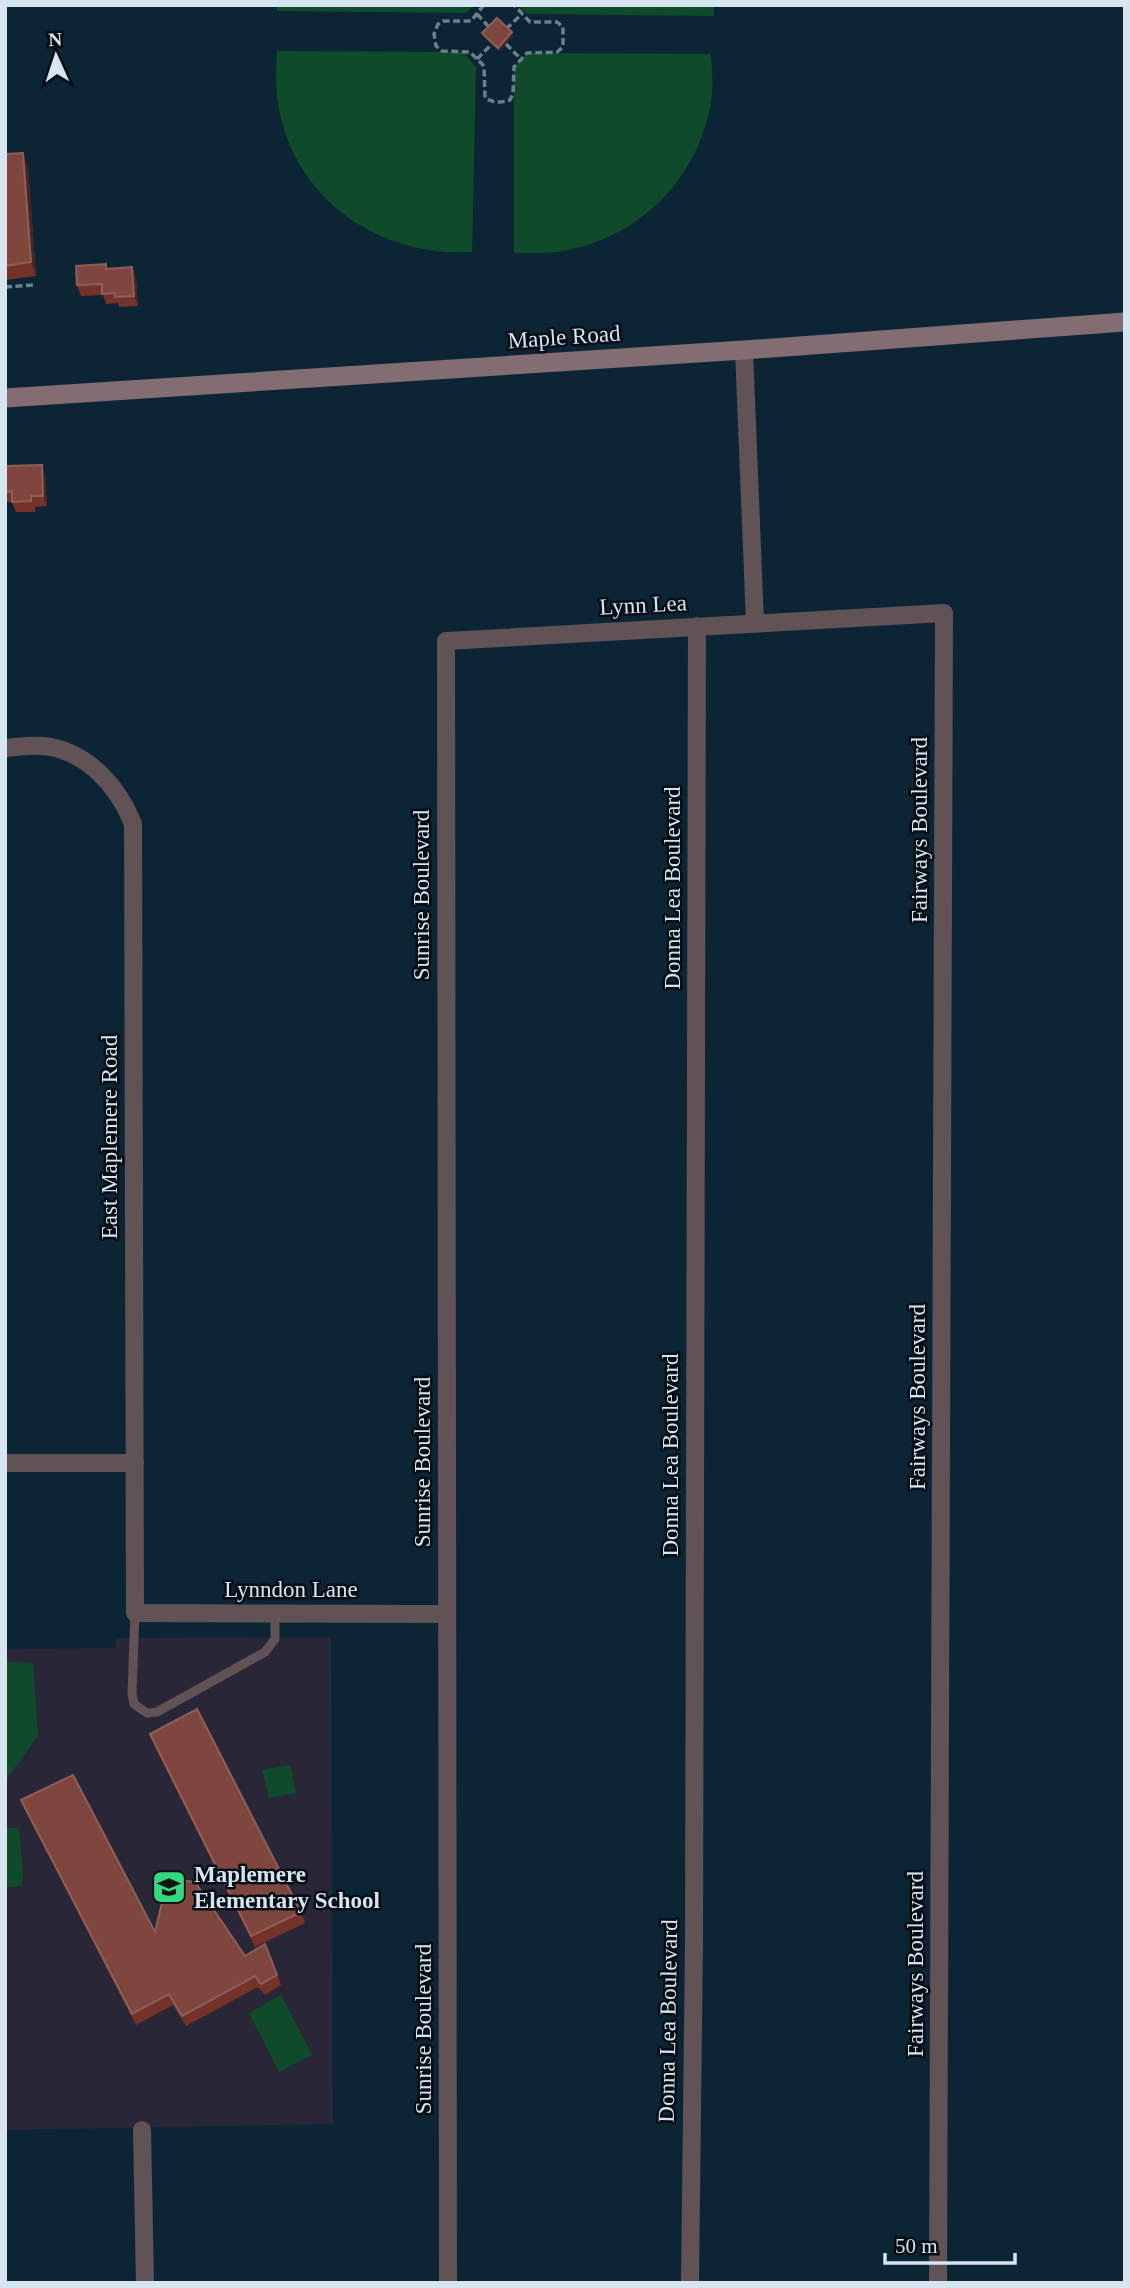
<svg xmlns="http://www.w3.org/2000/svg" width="1130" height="2288" font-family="Georgia,serif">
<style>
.education{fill:#292737}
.green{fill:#0f4b2b}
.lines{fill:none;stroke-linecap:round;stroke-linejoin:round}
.path{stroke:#6b7f8c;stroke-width:3.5;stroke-dasharray:7 3.5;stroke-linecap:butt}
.service{stroke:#615255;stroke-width:9}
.minor{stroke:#615255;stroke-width:18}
.secondary{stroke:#846d72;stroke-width:19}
.wall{fill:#743228}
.shaded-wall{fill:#462524}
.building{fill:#7f463e;stroke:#8d5f5a;stroke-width:2}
.labels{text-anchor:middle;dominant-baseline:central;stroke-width:5;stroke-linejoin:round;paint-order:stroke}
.street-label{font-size:23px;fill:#d7e5f0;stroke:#040d14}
.poi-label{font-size:23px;font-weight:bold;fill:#d7e5f0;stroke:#040d14;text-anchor:start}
</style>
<rect width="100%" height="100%" fill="#0c2535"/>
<path class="education" d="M 331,1637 L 333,2124 L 5,2130 L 5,1649 L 115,1648 L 116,1638 Z"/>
<path class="green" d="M 277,5 L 474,5 L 466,13 L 277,11 Z
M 518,5 L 714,5 L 714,16 L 527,14 Z
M 277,51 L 463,52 L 476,67 L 472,252 C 380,257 298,202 279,110 C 275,91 276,70 277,51 Z
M 527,53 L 711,54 C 712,72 714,90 710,108 C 696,178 642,234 572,249 C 553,254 533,253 514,253 L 514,67 Z
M 5,1662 L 33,1663 L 38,1736 L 5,1781 Z
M 290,1765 L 296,1793 L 269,1798 L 262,1770 Z
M 5,1828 L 19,1828 L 23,1875 L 22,1886 L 5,1887 Z
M 281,1995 L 312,2055 L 279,2072 L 249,2013 Z"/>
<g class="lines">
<path class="path" d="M 484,5 L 471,21 L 443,21 L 438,24 L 434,34 L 436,46 L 442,51 L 470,52 L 484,66 L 485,98 C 494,103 500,103 510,100 L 513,94 L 514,67 L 527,53 L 557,52 L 563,47 L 563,27 L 557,22 L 530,22 L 514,5
M 477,14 L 490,28
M 506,29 L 522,14
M 506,44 L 521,59
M 477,59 L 492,44
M 5,287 L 34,285"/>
<path class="service" d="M 135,1613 L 132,1694 L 134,1704 L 147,1713 L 157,1712 L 265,1652 L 275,1639 L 275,1613"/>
<path class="minor" d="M 744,350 L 755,623
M 5,748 C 17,747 31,745 43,746 C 86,750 118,786 133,824 L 135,1613 L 447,1614
M 5,1463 L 135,1463
M 142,2130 L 145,2283
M 448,2283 L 446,641 L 944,613 L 938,2283
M 690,2283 L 694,1941 L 697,626"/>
<path class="secondary" d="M 5,398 L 744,350 L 1125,322"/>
</g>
<path class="wall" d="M 512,32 L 513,36 L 499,51 L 484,37 L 482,33 Z
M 5,154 L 28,167 L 36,276 L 5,280 Z
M 106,264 L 108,269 L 132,267 L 136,278 L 138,306 L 119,307 L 118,303 L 106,304 L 103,295 L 81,296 L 77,285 Z
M 5,466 L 45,475 L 47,506 L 35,507 L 35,512 L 16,512 L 12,502 L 5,502 Z
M 150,1734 L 301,1912 L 305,1923 L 255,1947 L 154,1745 Z
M 21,1800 L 155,1932 L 245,1956 L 265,1944 L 281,1985 L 265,1995 L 258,1987 L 186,2026 L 173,2005 L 136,2025 L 25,1810 Z"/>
<path class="shaded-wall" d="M 512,32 L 513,36 L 499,51 L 498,48 Z
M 23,153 L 28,167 L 36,276 L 31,262 Z
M 132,267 L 136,278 L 138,306 L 134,296 Z
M 42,465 L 45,475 L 47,506 L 43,496 Z"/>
<path class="building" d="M 497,18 L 512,32 L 498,48 L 482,33 Z
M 23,153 L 31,262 L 5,266 L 5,154 Z
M 106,264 L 106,269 L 132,267 L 134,296 L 115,297 L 115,293 L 102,294 L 102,284 L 77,285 L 76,266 Z
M 42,465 L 43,496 L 31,496 L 31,501 L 12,502 L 12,491 L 5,492 L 5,466 Z
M 197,1709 L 301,1912 L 251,1936 L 150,1734 Z
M 73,1775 L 155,1932 L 164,1894 L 187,1881 L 195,1882 L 245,1956 L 265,1944 L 277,1975 L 261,1984 L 255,1976 L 182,2016 L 169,1994 L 132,2014 L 21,1800 Z"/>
<defs>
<g id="school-square" transform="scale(1.75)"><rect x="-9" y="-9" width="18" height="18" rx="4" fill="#34d881" stroke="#040d14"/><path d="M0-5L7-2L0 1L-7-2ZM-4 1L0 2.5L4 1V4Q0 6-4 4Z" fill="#111"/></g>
</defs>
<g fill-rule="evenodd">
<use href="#school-square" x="169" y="1887"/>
</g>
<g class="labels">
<g class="street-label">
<text transform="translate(564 337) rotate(-4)">Maple Road</text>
<text transform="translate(643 605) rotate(-3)">Lynn Lea</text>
<text transform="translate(919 830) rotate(-90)">Fairways Boulevard</text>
<text transform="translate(672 888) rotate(-90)">Donna Lea Boulevard</text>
<text transform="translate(421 895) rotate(-90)">Sunrise Boulevard</text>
<text transform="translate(109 1137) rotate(-90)">East Maplemere Road</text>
<text transform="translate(917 1397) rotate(-90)">Fairways Boulevard</text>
<text transform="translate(670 1455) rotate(-90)">Donna Lea Boulevard</text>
<text transform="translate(422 1462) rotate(-90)">Sunrise Boulevard</text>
<text x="291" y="1589">Lynndon Lane</text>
<text transform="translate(915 1964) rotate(-90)">Fairways Boulevard</text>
<text transform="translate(668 2021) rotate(-89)">Donna Lea Boulevard</text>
<text transform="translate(423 2029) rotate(-90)">Sunrise Boulevard</text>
</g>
<g class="poi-label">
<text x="194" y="1874">Maplemere<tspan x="194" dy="26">Elementary School</tspan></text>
</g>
</g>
<rect width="1130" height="2288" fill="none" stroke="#d7e5f0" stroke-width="14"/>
<g transform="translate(56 56) rotate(357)" stroke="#040d14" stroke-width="5" paint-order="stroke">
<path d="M0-5L12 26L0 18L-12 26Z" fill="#d7e5f0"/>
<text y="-10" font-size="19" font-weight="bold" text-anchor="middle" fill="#d7e5f0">N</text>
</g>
<path d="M885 2253v10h130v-10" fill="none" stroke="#d7e5f0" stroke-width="3.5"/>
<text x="895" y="2253" font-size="21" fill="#d7e5f0" stroke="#040d14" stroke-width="5" paint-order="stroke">50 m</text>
</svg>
